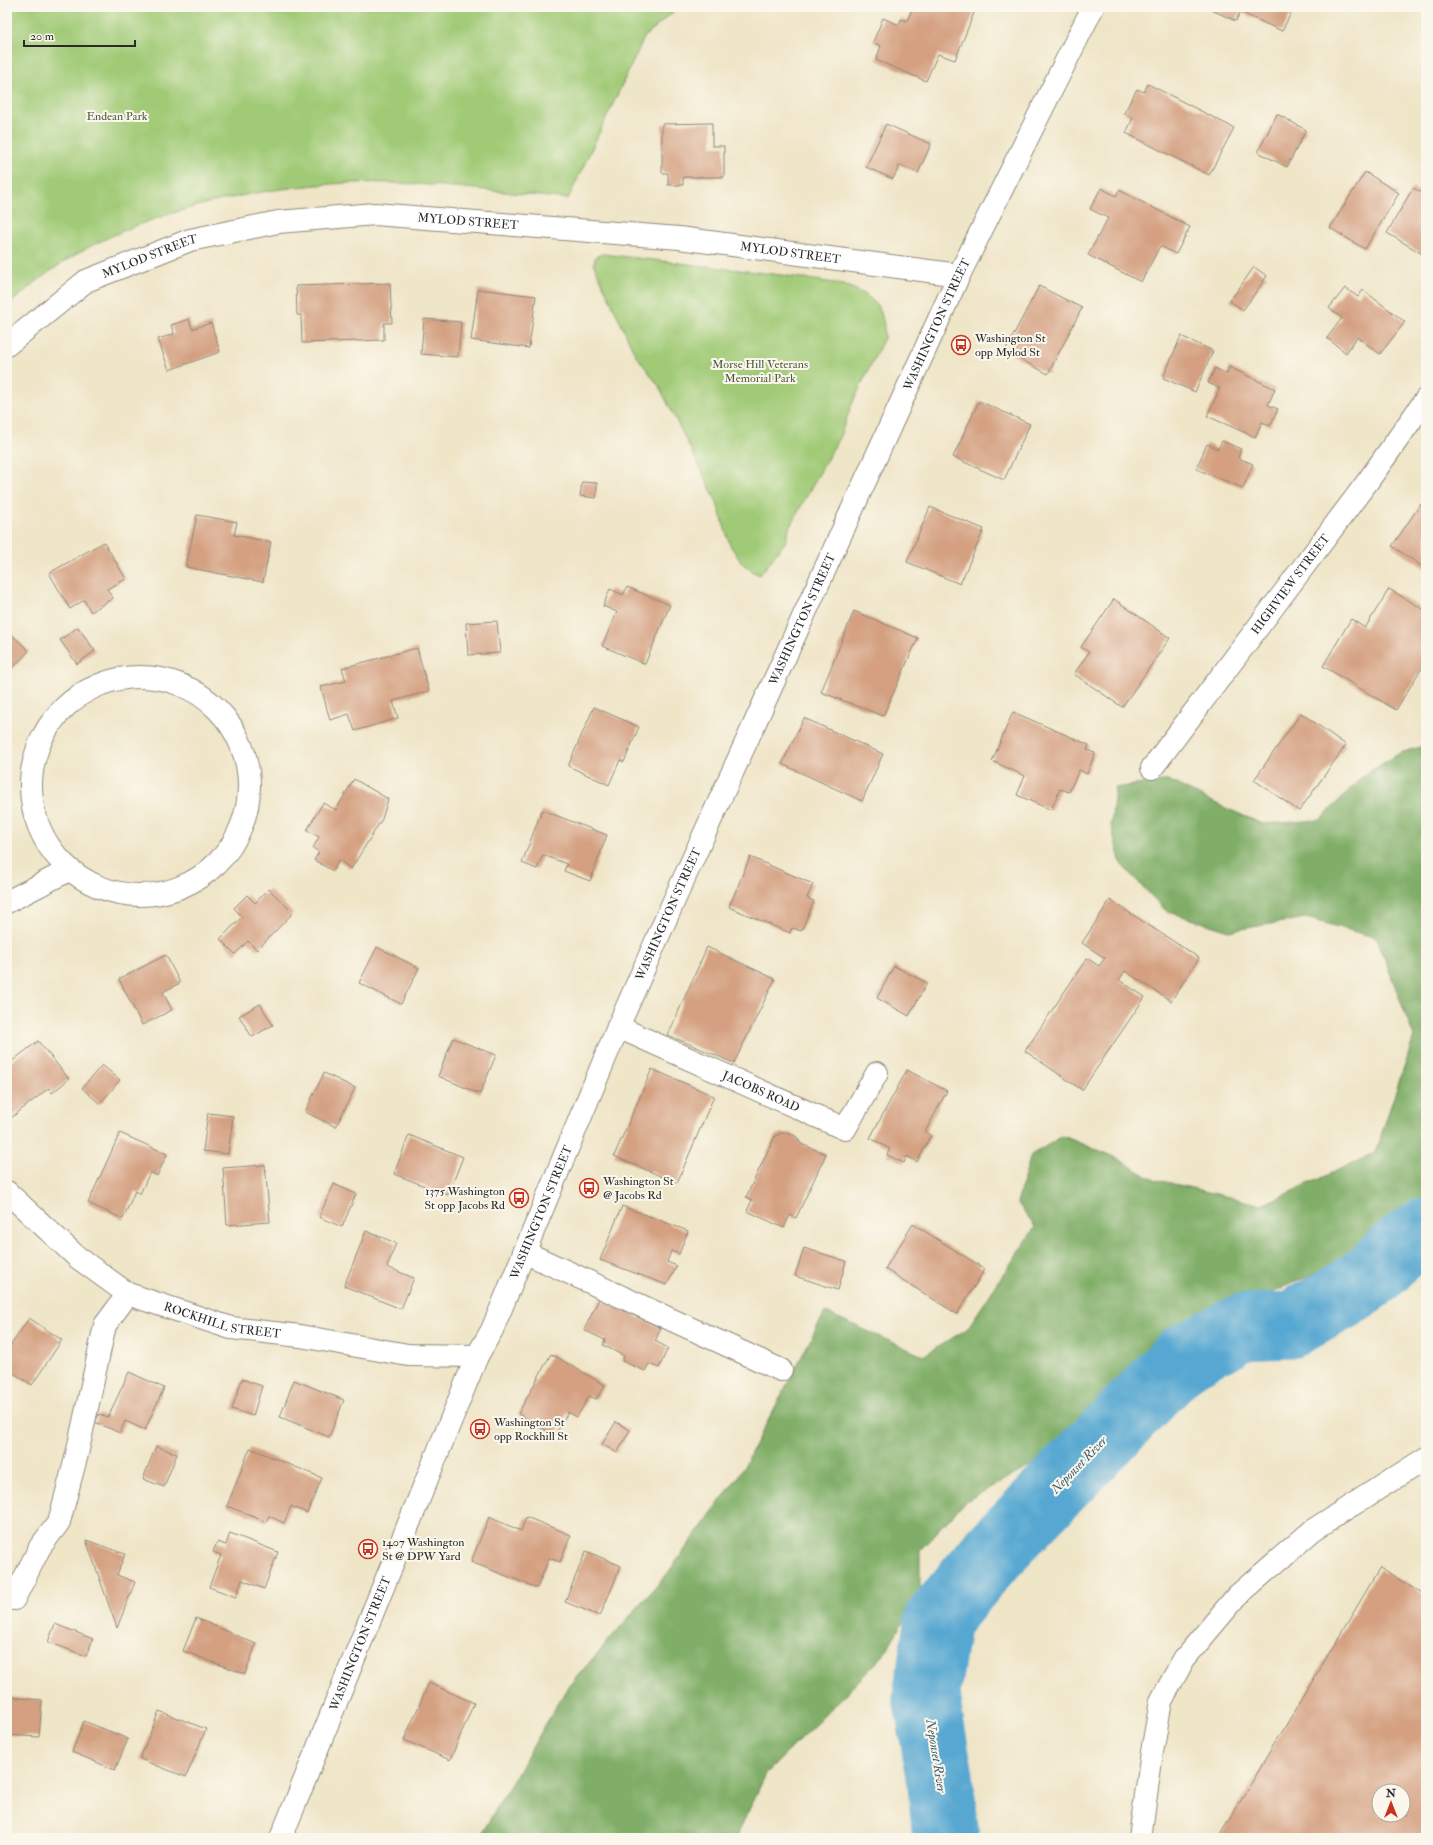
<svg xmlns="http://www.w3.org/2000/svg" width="1433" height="1845" font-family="'IM FELL Double Pica',serif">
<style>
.green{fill:#a0ca76;stroke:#667a50}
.forest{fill:#80ae67;stroke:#566c49}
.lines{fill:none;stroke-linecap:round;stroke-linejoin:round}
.river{stroke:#57a7d1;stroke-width:67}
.building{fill:#d4a081;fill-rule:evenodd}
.minor-casing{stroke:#8d8879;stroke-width:24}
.major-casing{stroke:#8d8879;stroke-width:24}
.minor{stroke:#fff;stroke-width:22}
.major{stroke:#fff;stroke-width:22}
.labels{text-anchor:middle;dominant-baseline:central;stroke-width:4;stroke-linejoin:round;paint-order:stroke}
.park-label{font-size:12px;fill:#4e5b42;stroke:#fbf7ec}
.street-label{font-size:12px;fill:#2b2b2b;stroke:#fbf7ec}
.poi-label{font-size:12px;fill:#2b2b2b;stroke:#fbf7ec;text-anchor:start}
.water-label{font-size:13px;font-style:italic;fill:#3d5d6d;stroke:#fbf7ec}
</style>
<rect width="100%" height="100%" fill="#fbf7ec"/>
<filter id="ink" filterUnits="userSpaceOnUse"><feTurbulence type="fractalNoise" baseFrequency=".025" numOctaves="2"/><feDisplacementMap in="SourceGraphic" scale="8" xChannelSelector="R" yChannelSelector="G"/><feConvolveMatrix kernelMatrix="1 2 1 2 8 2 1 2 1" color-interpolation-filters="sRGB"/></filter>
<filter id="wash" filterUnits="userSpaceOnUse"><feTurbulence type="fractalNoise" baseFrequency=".012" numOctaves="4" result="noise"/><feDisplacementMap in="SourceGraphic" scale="16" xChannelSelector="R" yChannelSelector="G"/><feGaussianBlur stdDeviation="0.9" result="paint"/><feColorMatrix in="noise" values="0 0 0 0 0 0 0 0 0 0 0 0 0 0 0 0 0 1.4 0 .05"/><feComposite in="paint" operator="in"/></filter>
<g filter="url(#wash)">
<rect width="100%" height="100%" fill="#efe5c7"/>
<path class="green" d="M 7,7 L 679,7 L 645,36 L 568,199 C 510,193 452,185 393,183 C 293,179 161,204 75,255 C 51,269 28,288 7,306 Z
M 603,254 L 781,275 L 835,283 L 850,287 L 866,295 L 876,304 L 881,313 L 884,325 L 884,338 L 852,404 L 840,436 L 789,528 L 786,541 L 760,575 L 753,572 L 742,563 L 730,545 L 716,500 L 659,386 L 635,354 L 594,265 L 595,257 Z"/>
<path class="forest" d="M 1426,745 L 1426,1209 L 1320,1271 L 1203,1322 L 1126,1380 L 1038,1462 L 966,1501 L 920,1550 L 920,1593 L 883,1656 L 766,1774 L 738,1833 L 738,1838 L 479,1838 L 567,1688 L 667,1574 L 740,1474 L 825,1312 L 923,1356 L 967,1329 L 1035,1227 L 1017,1202 L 1031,1155 L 1063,1136 L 1119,1159 L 1150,1178 L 1262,1205 L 1375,1153 L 1414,1037 L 1377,938 L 1306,918 L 1229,931 L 1166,911 L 1121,864 L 1111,825 L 1115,788 L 1168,780 L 1221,806 L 1263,824 L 1320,820 L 1365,774 L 1400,753 Z"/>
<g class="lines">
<path class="river" d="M 946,1838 L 940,1776 L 926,1697 L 938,1619 L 992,1554 L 1184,1357 L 1243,1327 L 1290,1325 L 1339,1298 L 1373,1275 L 1399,1249 L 1426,1231"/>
</g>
<g id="blocks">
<path class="building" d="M 913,7 L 961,7 L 974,13 L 955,60 L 938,54 L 926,81 L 876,60 L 881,46 L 873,42 L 883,18 L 899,25 L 901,19 L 907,21 Z
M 1205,7 L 1289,7 L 1293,9 L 1282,31 L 1240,12 L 1236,21 Z
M 1148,84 L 1234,128 L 1209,175 L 1126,133 L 1133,118 L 1124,113 L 1137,89 L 1144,92 Z
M 1277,114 L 1306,130 L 1287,167 L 1258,152 Z
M 712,123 L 712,146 L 724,146 L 724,177 L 683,177 L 683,185 L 668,185 L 668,173 L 662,173 L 662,124 Z
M 886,124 L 931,144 L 918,173 L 900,165 L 893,179 L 866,167 Z
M 1365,172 L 1399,193 L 1365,249 L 1330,228 Z
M 1101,188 L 1116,196 L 1119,190 L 1190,227 L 1176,254 L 1160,246 L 1141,282 L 1088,255 L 1108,218 L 1090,209 Z
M 1413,188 L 1426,195 L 1426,256 L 1387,233 Z
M 1254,267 L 1267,276 L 1243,310 L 1230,301 Z
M 390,283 L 392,323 L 384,323 L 384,340 L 302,343 L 301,315 L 297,315 L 296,286 Z
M 1039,286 L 1082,308 L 1048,374 L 1005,351 Z
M 1345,288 L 1358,297 L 1363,290 L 1405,322 L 1380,354 L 1357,337 L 1346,353 L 1327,338 L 1342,318 L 1329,308 Z
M 478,289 L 536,296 L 529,348 L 471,340 Z
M 189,319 L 192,329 L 211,323 L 220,352 L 169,370 L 158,339 L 174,334 L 171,325 Z
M 424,319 L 461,322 L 458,357 L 421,354 Z
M 1181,336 L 1213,351 L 1195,392 L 1163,378 Z
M 1229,367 L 1275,389 L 1268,405 L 1278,409 L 1270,426 L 1262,422 L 1255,437 L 1207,416 L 1220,388 L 1208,383 L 1215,368 L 1227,374 Z
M 979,401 L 1030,424 L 1004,480 L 953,457 Z
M 1222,441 L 1241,449 L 1238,458 L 1253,464 L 1243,488 L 1196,469 L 1207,444 L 1218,449 Z
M 582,482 L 597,483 L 596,498 L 580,496 Z
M 1421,504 L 1426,508 L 1426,569 L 1392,546 Z
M 930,507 L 984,529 L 960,584 L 907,562 Z
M 197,515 L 237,522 L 234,535 L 271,542 L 263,582 L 186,567 Z
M 104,542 L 126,579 L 107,589 L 113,598 L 91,612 L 84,600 L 70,609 L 49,573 Z
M 627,587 L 670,605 L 645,664 L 602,646 L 617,612 L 603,606 L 610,589 L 623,595 Z
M 1389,589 L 1426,611 L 1426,672 L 1421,669 L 1396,710 L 1323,666 L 1351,619 L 1365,628 Z
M 1114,599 L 1170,638 L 1122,707 L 1074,674 L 1089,652 L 1081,647 Z
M 854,611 L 918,638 L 883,716 L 821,692 Z
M 497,621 L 500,653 L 468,655 L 466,623 Z
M 78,627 L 95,651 L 77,664 L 60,640 Z
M 7,630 L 29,651 L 7,674 Z
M 417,648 L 429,691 L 393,701 L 398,718 L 355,731 L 349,714 L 330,720 L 321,687 L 346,681 L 342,668 Z
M 594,707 L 639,727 L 624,762 L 620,760 L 609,785 L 568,766 Z
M 1013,712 L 1089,745 L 1087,750 L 1095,753 L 1087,774 L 1079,770 L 1069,792 L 1060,789 L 1051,810 L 1017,795 L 1025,776 L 992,761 Z
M 1301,713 L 1346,745 L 1299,811 L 1254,780 Z
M 804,718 L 883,754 L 862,801 L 782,764 Z
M 354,779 L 388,799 L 382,819 L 351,869 L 339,860 L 333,871 L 314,860 L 319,852 L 313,848 L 319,837 L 307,830 L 323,803 L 336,810 Z
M 542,810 L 607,835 L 590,881 L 564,871 L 567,864 L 543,855 L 537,869 L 522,863 Z
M 750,857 L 813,884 L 807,898 L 814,901 L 801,931 L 792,928 L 790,933 L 729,907 Z
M 269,889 L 293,913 L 257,950 L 248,941 L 235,954 L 220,939 L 242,917 L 234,908 L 247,895 L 255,903 Z
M 1110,900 L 1199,958 L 1171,1001 L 1125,971 L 1119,980 L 1145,997 L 1082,1090 L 1025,1051 L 1087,958 L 1099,966 L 1105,958 L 1082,943 Z
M 377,947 L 419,968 L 401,1004 L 359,983 Z
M 707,947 L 775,979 L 734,1063 L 668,1035 Z
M 166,955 L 180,983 L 163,992 L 172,1010 L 142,1025 L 119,979 Z
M 894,966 L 927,983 L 909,1016 L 877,998 Z
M 260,1004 L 273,1025 L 252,1037 L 239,1016 Z
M 453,1038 L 496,1055 L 480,1094 L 438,1076 Z
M 38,1041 L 69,1079 L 52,1093 L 49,1088 L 7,1121 L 7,1065 Z
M 102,1065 L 120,1080 L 100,1104 L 82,1088 Z
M 652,1069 L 714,1096 L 677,1183 L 614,1156 Z
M 907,1070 L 947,1091 L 925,1132 L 931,1135 L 917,1162 L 907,1156 L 904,1163 L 887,1155 L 890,1149 L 870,1138 Z
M 324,1073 L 355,1088 L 336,1127 L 305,1112 Z
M 208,1113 L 233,1116 L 228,1154 L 203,1151 Z
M 120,1133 L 167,1154 L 157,1176 L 150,1172 L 140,1194 L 135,1191 L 123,1219 L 88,1203 Z
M 782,1133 L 790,1133 L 797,1137 L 801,1144 L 826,1154 L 796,1218 L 790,1215 L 784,1228 L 747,1211 L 752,1200 L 746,1197 L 775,1136 Z
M 409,1135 L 463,1157 L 448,1195 L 394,1174 Z
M 265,1165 L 270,1222 L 227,1225 L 223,1168 Z
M 334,1184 L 356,1194 L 342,1227 L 319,1217 Z
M 622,1206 L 688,1231 L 679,1254 L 671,1251 L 667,1262 L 677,1266 L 667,1285 L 600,1260 Z
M 913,1224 L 985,1269 L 957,1314 L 885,1269 Z
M 366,1231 L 396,1243 L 387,1267 L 414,1278 L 401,1309 L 344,1286 Z
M 804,1248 L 846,1261 L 838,1290 L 795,1276 Z
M 599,1299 L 661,1328 L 655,1341 L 668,1348 L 659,1368 L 649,1364 L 645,1371 L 622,1361 L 624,1356 L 603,1345 L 605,1340 L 584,1330 Z
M 29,1318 L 62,1340 L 32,1385 L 7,1369 L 7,1361 L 9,1357 L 7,1356 L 7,1351 Z
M 551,1354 L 605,1385 L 596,1399 L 589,1396 L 577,1417 L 568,1412 L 555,1435 L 518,1414 Z
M 129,1372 L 164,1388 L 145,1430 L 125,1421 L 120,1433 L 95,1422 L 99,1414 L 108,1417 Z
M 242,1379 L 262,1386 L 253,1416 L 232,1409 Z
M 294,1380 L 344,1400 L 329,1437 L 280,1417 Z
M 616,1422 L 630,1430 L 617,1453 L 602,1444 Z
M 156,1446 L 177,1454 L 164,1487 L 143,1479 Z
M 250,1448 L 322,1478 L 307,1513 L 291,1506 L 284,1523 L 269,1516 L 266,1522 L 227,1506 Z
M 489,1517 L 521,1531 L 526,1517 L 571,1535 L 560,1562 L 549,1558 L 537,1588 L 471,1562 Z
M 230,1533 L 278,1552 L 264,1589 L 242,1580 L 236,1597 L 209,1587 L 221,1555 L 213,1552 L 217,1542 L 226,1545 Z
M 86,1540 L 125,1554 L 117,1575 L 135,1582 L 117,1628 Z
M 586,1551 L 621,1566 L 600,1616 L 565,1602 Z
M 1380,1568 L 1426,1596 L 1426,1838 L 1227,1838 L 1221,1834 ZM 1379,1791 L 1403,1791 L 1403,1815 L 1379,1815 Z
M 196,1618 L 256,1644 L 245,1674 L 183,1651 Z
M 55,1624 L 93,1639 L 86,1656 L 48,1642 Z
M 429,1683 L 474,1703 L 450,1760 L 404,1740 Z
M 7,1697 L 42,1700 L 39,1737 L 7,1735 Z
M 159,1711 L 206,1729 L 186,1777 L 140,1759 Z
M 84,1721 L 128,1739 L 115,1770 L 72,1752 Z"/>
</g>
</g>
<g filter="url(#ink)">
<use href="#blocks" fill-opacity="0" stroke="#8d8879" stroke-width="1"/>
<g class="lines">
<g class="minor-casing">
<g id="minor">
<path id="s1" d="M 7,345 L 86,281 L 190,240 L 278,222 L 375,214 L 679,238 L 959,275"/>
<circle cx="140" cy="786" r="109"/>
<path id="s2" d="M 1152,768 L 1368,481 L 1426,399"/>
<path d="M 7,902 L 69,870"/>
<path id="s3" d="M 618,1027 L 845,1129 L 877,1073"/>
<path id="s4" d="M 7,1192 L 77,1257 L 128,1294 L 231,1328 L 300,1336 L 408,1355 L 477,1356"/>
<path d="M 524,1252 L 781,1370"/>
<path d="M 14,1599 L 40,1547 L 59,1522 L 77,1454 L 105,1325 L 128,1294"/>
<path d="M 1140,1838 L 1152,1752 L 1161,1701 L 1184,1659 L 1237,1596 L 1313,1530 L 1426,1458"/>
</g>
</g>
<g class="major-casing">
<g id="major">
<path id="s5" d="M 281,1838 L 477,1356 L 492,1330 L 618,1027 L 676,896 L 959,275 L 1093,7"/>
</g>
</g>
<use href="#minor" class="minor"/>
<use href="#major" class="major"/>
</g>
</g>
<defs>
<g id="bus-ring" transform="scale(1)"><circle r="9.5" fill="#fbf7ec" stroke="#c8321e" stroke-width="1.5"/><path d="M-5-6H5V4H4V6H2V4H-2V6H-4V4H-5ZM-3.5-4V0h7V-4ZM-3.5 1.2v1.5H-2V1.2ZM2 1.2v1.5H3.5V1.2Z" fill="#c8321e"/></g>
</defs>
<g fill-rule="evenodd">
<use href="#bus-ring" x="961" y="345"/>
<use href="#bus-ring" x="589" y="1188"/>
<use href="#bus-ring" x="519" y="1198"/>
<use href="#bus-ring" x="480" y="1429"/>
<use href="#bus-ring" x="368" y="1549"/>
</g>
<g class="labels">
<g class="park-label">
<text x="117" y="116">Endean Park</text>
<text x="760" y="364">Morse Hill Veterans<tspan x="760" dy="14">Memorial Park</tspan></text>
</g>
<g class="street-label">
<text stroke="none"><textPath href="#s1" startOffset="494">MYLOD STREET</textPath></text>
<text stroke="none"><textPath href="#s1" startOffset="818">MYLOD STREET</textPath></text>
<text stroke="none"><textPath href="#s1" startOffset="170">MYLOD STREET</textPath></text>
<text stroke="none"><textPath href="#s5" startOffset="1650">WASHINGTON STREET</textPath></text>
<text stroke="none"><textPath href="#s2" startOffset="230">HIGHVIEW STREET</textPath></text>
<text stroke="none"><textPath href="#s5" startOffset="1326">WASHINGTON STREET</textPath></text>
<text stroke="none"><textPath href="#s5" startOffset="1002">WASHINGTON STREET</textPath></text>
<text stroke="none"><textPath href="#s3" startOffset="157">JACOBS ROAD</textPath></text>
<text stroke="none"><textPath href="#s5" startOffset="678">WASHINGTON STREET</textPath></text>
<text stroke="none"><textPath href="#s4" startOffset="257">ROCKHILL STREET</textPath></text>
<text stroke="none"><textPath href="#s5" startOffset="210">WASHINGTON STREET</textPath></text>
</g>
<g class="poi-label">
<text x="975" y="338">Washington St<tspan x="975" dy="14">opp Mylod St</tspan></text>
<text x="603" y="1181">Washington St<tspan x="603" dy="14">@ Jacobs Rd</tspan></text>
<text x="505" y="1191" text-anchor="end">1375 Washington<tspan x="505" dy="14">St opp Jacobs Rd</tspan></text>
<text x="494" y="1422">Washington St<tspan x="494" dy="14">opp Rockhill St</tspan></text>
<text x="382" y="1542">1407 Washington<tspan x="382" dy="14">St @ DPW Yard</tspan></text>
</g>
<g class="water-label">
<text transform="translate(1079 1465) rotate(-46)">Neponset River</text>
<text transform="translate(936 1756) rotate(81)">Neponset River</text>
</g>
</g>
<rect width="1433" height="1845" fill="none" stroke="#fbf7ec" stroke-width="24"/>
<g transform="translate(1391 1803)"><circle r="19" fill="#fbf7ec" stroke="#a8a59f"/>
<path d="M0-3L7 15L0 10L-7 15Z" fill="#c8321e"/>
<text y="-6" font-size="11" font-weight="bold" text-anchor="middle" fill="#2b2b2b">N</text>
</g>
<path d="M24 40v6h111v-6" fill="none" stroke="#2b2b2b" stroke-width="2"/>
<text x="30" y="40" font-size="12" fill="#2b2b2b" stroke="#fbf7ec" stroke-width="3" paint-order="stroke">20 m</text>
</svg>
